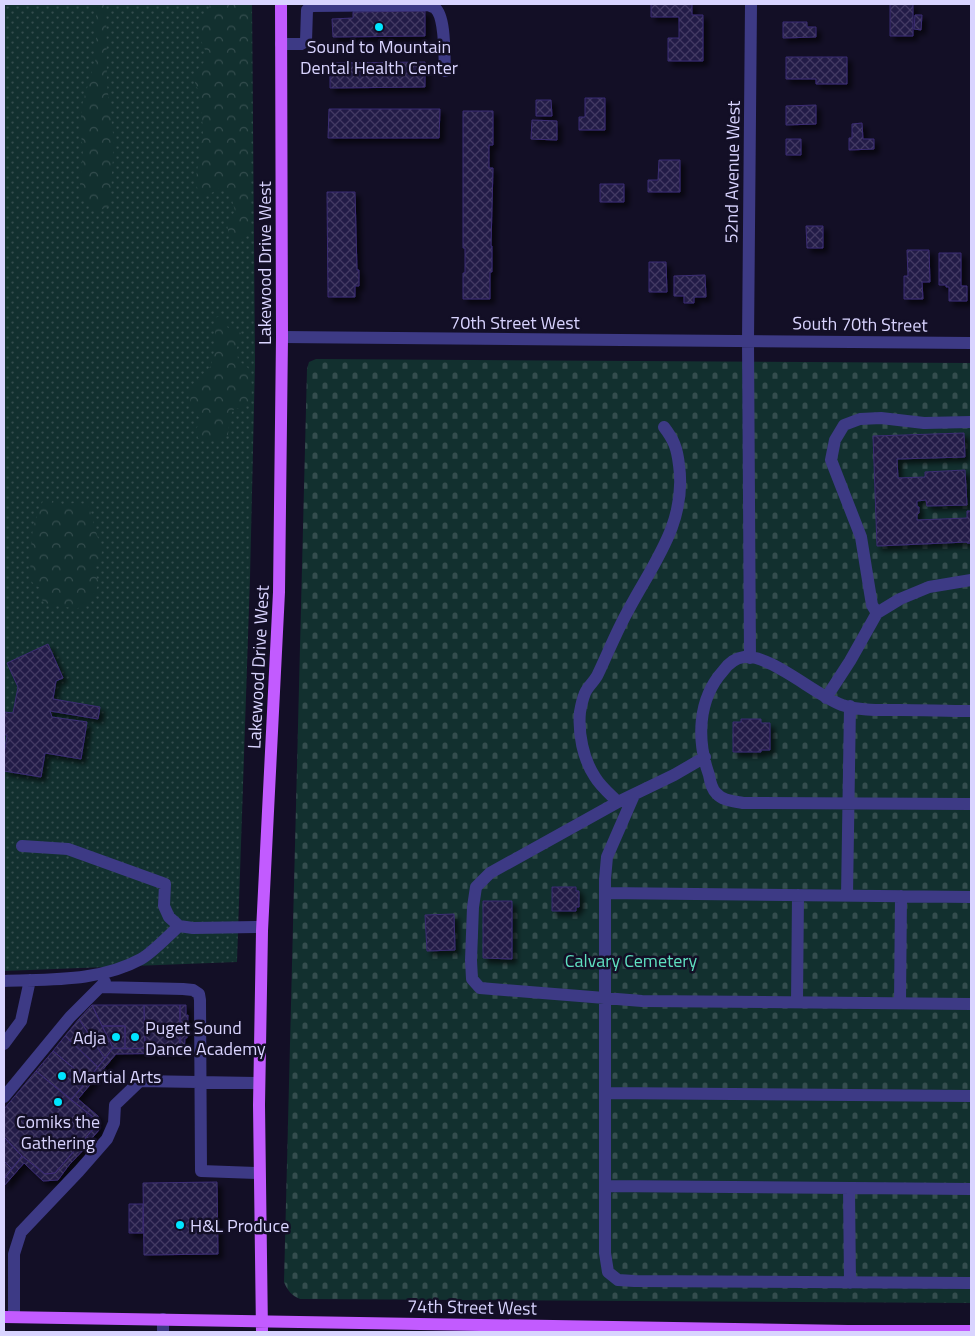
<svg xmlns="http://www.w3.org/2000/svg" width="975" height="1336" font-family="'Titillium Web',sans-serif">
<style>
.grass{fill:url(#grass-dots)}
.forest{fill:url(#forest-crowns)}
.cemetery{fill:url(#cemetery-stones)}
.building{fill:url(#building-cross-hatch);stroke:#3b2d73;filter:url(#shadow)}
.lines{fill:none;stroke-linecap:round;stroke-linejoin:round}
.minor{stroke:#3d3a85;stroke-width:12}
.major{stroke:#c25bff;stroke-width:12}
.poi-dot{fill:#00e5ff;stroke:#130f26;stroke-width:2}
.labels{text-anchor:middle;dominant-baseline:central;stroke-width:5;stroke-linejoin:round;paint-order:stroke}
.poi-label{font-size:18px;fill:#d9d4ff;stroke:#130f26;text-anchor:start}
.street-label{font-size:18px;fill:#d9d4ff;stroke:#130f26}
.park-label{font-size:18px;fill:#5fe0c0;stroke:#130f26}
</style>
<defs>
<pattern id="grass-dots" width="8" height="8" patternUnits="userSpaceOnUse" patternTransform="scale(1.25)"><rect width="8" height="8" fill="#12302f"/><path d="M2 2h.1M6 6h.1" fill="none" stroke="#344d4e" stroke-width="1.8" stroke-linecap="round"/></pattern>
<pattern id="forest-crowns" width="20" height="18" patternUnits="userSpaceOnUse" patternTransform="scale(1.25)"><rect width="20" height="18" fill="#12302f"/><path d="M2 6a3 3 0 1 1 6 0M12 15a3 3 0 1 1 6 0" fill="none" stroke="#344d4e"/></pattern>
<pattern id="cemetery-stones" width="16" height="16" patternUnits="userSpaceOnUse" patternTransform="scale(1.25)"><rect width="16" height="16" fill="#12302f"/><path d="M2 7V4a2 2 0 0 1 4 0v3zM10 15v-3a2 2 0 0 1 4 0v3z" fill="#344d4e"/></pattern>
<pattern id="building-cross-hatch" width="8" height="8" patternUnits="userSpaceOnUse" patternTransform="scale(1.25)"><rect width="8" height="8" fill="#241b47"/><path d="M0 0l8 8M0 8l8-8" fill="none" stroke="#433b63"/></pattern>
<filter id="shadow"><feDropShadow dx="4.5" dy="4.5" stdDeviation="2.5" flood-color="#0009"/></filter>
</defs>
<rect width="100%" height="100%" fill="#130f26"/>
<path class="grass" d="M 4,4 L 252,4 L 255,363 L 250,578 L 237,962 L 4,971 Z"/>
<path class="forest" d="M 91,4 L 106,4 L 107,85 L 114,141 L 110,206 L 98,211 L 88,205 L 79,196 L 83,150 L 80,127 L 82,105 L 96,58 L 96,13 Z
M 210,4 L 250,4 L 250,233 L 246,237 L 238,241 L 229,237 L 227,223 L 235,211 L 231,196 L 220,188 L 208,195 L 198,195 L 196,178 L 203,132 L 202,116 L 199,103 L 199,92 L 195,83 L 197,70 L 204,62 L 207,53 C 199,41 200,34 201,19 L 208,14 Z
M 221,316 L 228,328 L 241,333 L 237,348 L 238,360 L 248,368 L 252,386 L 251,399 L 242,408 L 234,409 L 230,416 L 228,435 L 216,440 L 198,438 L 196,429 L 201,420 L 190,406 L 191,386 L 211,366 L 216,342 L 214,318 Z
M 44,498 L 65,505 L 74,503 L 88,504 L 102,552 L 94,566 L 95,574 L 99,582 C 94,597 89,601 77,609 L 44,603 L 41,598 L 41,588 L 34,585 L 31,580 L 30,559 L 33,527 Z"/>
<path class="cemetery" d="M 316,359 L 971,363 L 971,1303 L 300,1299 C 291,1295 288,1291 284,1282 L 307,369 L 309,362 Z"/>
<path class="building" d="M 651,4 L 692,4 L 692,15 L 703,15 L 703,61 L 668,61 L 668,38 L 679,38 L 679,17 L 651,17 Z
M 890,4 L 913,4 L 913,36 L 890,36 Z
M 425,11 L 425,36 L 333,37 L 332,19 L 353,18 L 353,12 Z
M 915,15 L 922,15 L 921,30 L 914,29 Z
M 783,22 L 807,22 L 807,27 L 816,27 L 816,37 L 783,38 Z
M 786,57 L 847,57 L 847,84 L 816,84 L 816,79 L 786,79 Z
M 425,62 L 425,87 L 330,88 L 330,73 L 334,73 L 334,63 Z
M 585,98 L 605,98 L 605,130 L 579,130 L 579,117 L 585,117 Z
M 536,100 L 551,100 L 552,116 L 536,116 Z
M 816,105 L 816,124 L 786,125 L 786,106 Z
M 329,109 L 440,109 L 439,138 L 328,138 Z
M 463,111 L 493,111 L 493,145 L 489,145 L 489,168 L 493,168 L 491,246 L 492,246 L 492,272 L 490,272 L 490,299 L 463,299 L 463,273 L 465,273 L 465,248 L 463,248 Z
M 532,120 L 557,121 L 557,140 L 531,139 Z
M 862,123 L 863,139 L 874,139 L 874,149 L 849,150 L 849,138 L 852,138 L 852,124 Z
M 786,139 L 801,139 L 801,155 L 786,155 Z
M 659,160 L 680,160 L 680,192 L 648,192 L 648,180 L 658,180 Z
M 600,184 L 624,184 L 624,202 L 600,202 Z
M 327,192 L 355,192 L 357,270 L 359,270 L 359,286 L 355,286 L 355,297 L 328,297 Z
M 806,226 L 823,226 L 823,248 L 807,248 Z
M 907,250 L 929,250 L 930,282 L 922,282 L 923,299 L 904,299 L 904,276 L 908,276 Z
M 939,253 L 961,253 L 961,286 L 967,286 L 967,301 L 949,301 L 949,287 L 946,287 L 946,285 L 939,285 Z
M 649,262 L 666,262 L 667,292 L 649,292 Z
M 705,275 L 706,297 L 694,297 L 694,303 L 684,303 L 684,296 L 674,296 L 674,276 Z
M 964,433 L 965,457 L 897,459 L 898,478 L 925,477 L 925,472 L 965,470 L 967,505 L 927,506 L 926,500 L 917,501 L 917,507 L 919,507 L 919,513 L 917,514 L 917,520 L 967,518 L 967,511 L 971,511 L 971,543 L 967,543 L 967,542 L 877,546 L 873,436 Z
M 48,644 L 63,678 L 56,681 L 53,699 L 100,707 L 98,719 L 50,711 L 52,717 L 87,722 L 81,759 L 45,753 L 41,777 L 4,771 L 4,754 L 7,735 L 4,735 L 4,712 L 13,713 L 18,687 L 7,663 Z
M 741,719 L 761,719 L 761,723 L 770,723 L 770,750 L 761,750 L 761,752 L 733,752 L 733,722 L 741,722 Z
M 552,887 L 576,887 L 576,891 L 579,891 L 579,907 L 576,907 L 576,911 L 552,911 Z
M 483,901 L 512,901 L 512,959 L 483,958 Z
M 454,914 L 455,950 L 427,951 L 425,915 Z
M 92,1005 L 113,1048 L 105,1059 L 79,1019 Z
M 92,1005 L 144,1005 L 145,1048 L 125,1049 L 125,1026 L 102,1026 Z
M 144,1005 L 180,1005 L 180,1049 L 145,1048 Z
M 180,1005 L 186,1005 L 186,1016 L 188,1015 L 187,1038 L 185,1038 L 184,1053 L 116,1054 L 78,1099 L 98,1116 L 99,1130 L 88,1143 L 89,1144 L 69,1165 L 58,1180 L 43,1181 L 24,1163 L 4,1186 L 4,1179 L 22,1156 L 45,1174 L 55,1173 L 94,1128 L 93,1117 L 71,1100 L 113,1048 L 180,1049 Z
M 79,1019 L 105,1059 L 98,1067 L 65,1036 Z
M 102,1026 L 125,1026 L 125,1049 L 113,1048 Z
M 65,1036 L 98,1067 L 88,1080 L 53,1051 Z
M 53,1051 L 88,1080 L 71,1100 L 36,1071 Z
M 36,1071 L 93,1117 L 94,1128 L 55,1173 L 45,1174 L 22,1156 L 4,1137 L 4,1109 Z
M 4,1137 L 22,1156 L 12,1169 L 4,1161 Z
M 4,1161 L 12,1169 L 4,1179 Z
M 217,1182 L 218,1254 L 144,1255 L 143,1183 Z
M 129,1204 L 143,1204 L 143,1233 L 129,1233 Z"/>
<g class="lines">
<path class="minor" d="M 281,44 L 301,44 L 306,41 L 307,10 L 311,6 L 428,5 C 430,6 433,7 435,8 C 446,17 444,57 445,71
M 282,337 L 971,343
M 877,613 L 872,605 L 861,537 L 831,460 L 835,440 L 844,425 L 860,419 L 881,418 L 924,423 L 971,422
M 750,658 L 748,341 L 751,4
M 826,698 L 850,661 L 877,613 L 900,599 L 929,587 L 971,580
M 971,711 C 947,711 923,710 899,710 C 880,710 860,711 842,705 C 815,695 770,654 744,657 C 735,658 728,664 723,671 C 697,700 697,741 709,775 C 710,781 712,789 716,793 C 723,801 733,801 743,803 L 971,804
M 705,757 L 674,775 L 618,802 L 490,873 L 476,887 L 473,907 L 471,960 L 472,979 L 480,988 L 642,1001 L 971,1004
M 634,795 L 607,857 L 605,879 L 605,1253 L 608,1272 L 618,1280 L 634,1281 L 971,1283
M 618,802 C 611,795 601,787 595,777 C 583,759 578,733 580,712 C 581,706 583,698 585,693 C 588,686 595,681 598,674 C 608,653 617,630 629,609 C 654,562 687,522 679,465 C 677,448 674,440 664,427
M 22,846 L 68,849 L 165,884 L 164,906 L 169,917 L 179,926 L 193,928 L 262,927
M 605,893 L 971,897
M 847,896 L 850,706
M 4,981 C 50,979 99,982 141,959 C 152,953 169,935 179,926
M 100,987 L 183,989 L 193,990 L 199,994 L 200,1000 L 201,1171 L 259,1173
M 797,1002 L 798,895
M 900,1003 L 901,896
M 4,1044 L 21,1021 L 30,980
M 605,1093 L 971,1096
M 4,1097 L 70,1017 L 105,982
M 605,1186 L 971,1189
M 849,1188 L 850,1283
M 14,1317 L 14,1254 L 21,1232 L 79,1171 L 107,1139 L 114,1123 L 115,1105 L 140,1081 L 259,1083
M 163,1319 L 163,1332"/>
<path class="major" d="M 4,1317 L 848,1331 L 971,1331
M 262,1332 L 259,1105 L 262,931 L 279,592 L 282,337 L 281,4"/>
</g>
<g class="poi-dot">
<circle cx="379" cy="27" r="5"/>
<circle cx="116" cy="1037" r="5"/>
<circle cx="135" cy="1037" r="5"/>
<circle cx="62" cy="1076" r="5"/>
<circle cx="58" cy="1102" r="5"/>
<circle cx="180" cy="1225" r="5"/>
</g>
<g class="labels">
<g class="poi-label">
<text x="379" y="46" text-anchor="middle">Sound to Mountain<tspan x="379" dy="21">Dental Health Center</tspan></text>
<text x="145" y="1027">Puget Sound<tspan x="145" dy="21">Dance Academy</tspan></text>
<text x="106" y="1037" text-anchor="end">Adja</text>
<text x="72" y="1076">Martial Arts</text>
<text x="58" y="1121" text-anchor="middle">Comiks the<tspan x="58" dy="21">Gathering</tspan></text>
<text x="190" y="1225">H&amp;L Produce</text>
</g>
<g class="street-label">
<text transform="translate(732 172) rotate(-89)">52nd Avenue West</text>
<text transform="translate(264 263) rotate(-90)">Lakewood Drive West</text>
<text x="515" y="322">70th Street West</text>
<text transform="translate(860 324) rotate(1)">South 70th Street</text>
<text transform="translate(258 667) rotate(-87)">Lakewood Drive West</text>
<text transform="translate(472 1307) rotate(1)">74th Street West</text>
</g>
<g class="park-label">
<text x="631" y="960">Calvary Cemetery</text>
</g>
</g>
<rect width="975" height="1336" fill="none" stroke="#d9d4ff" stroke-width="10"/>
</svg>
